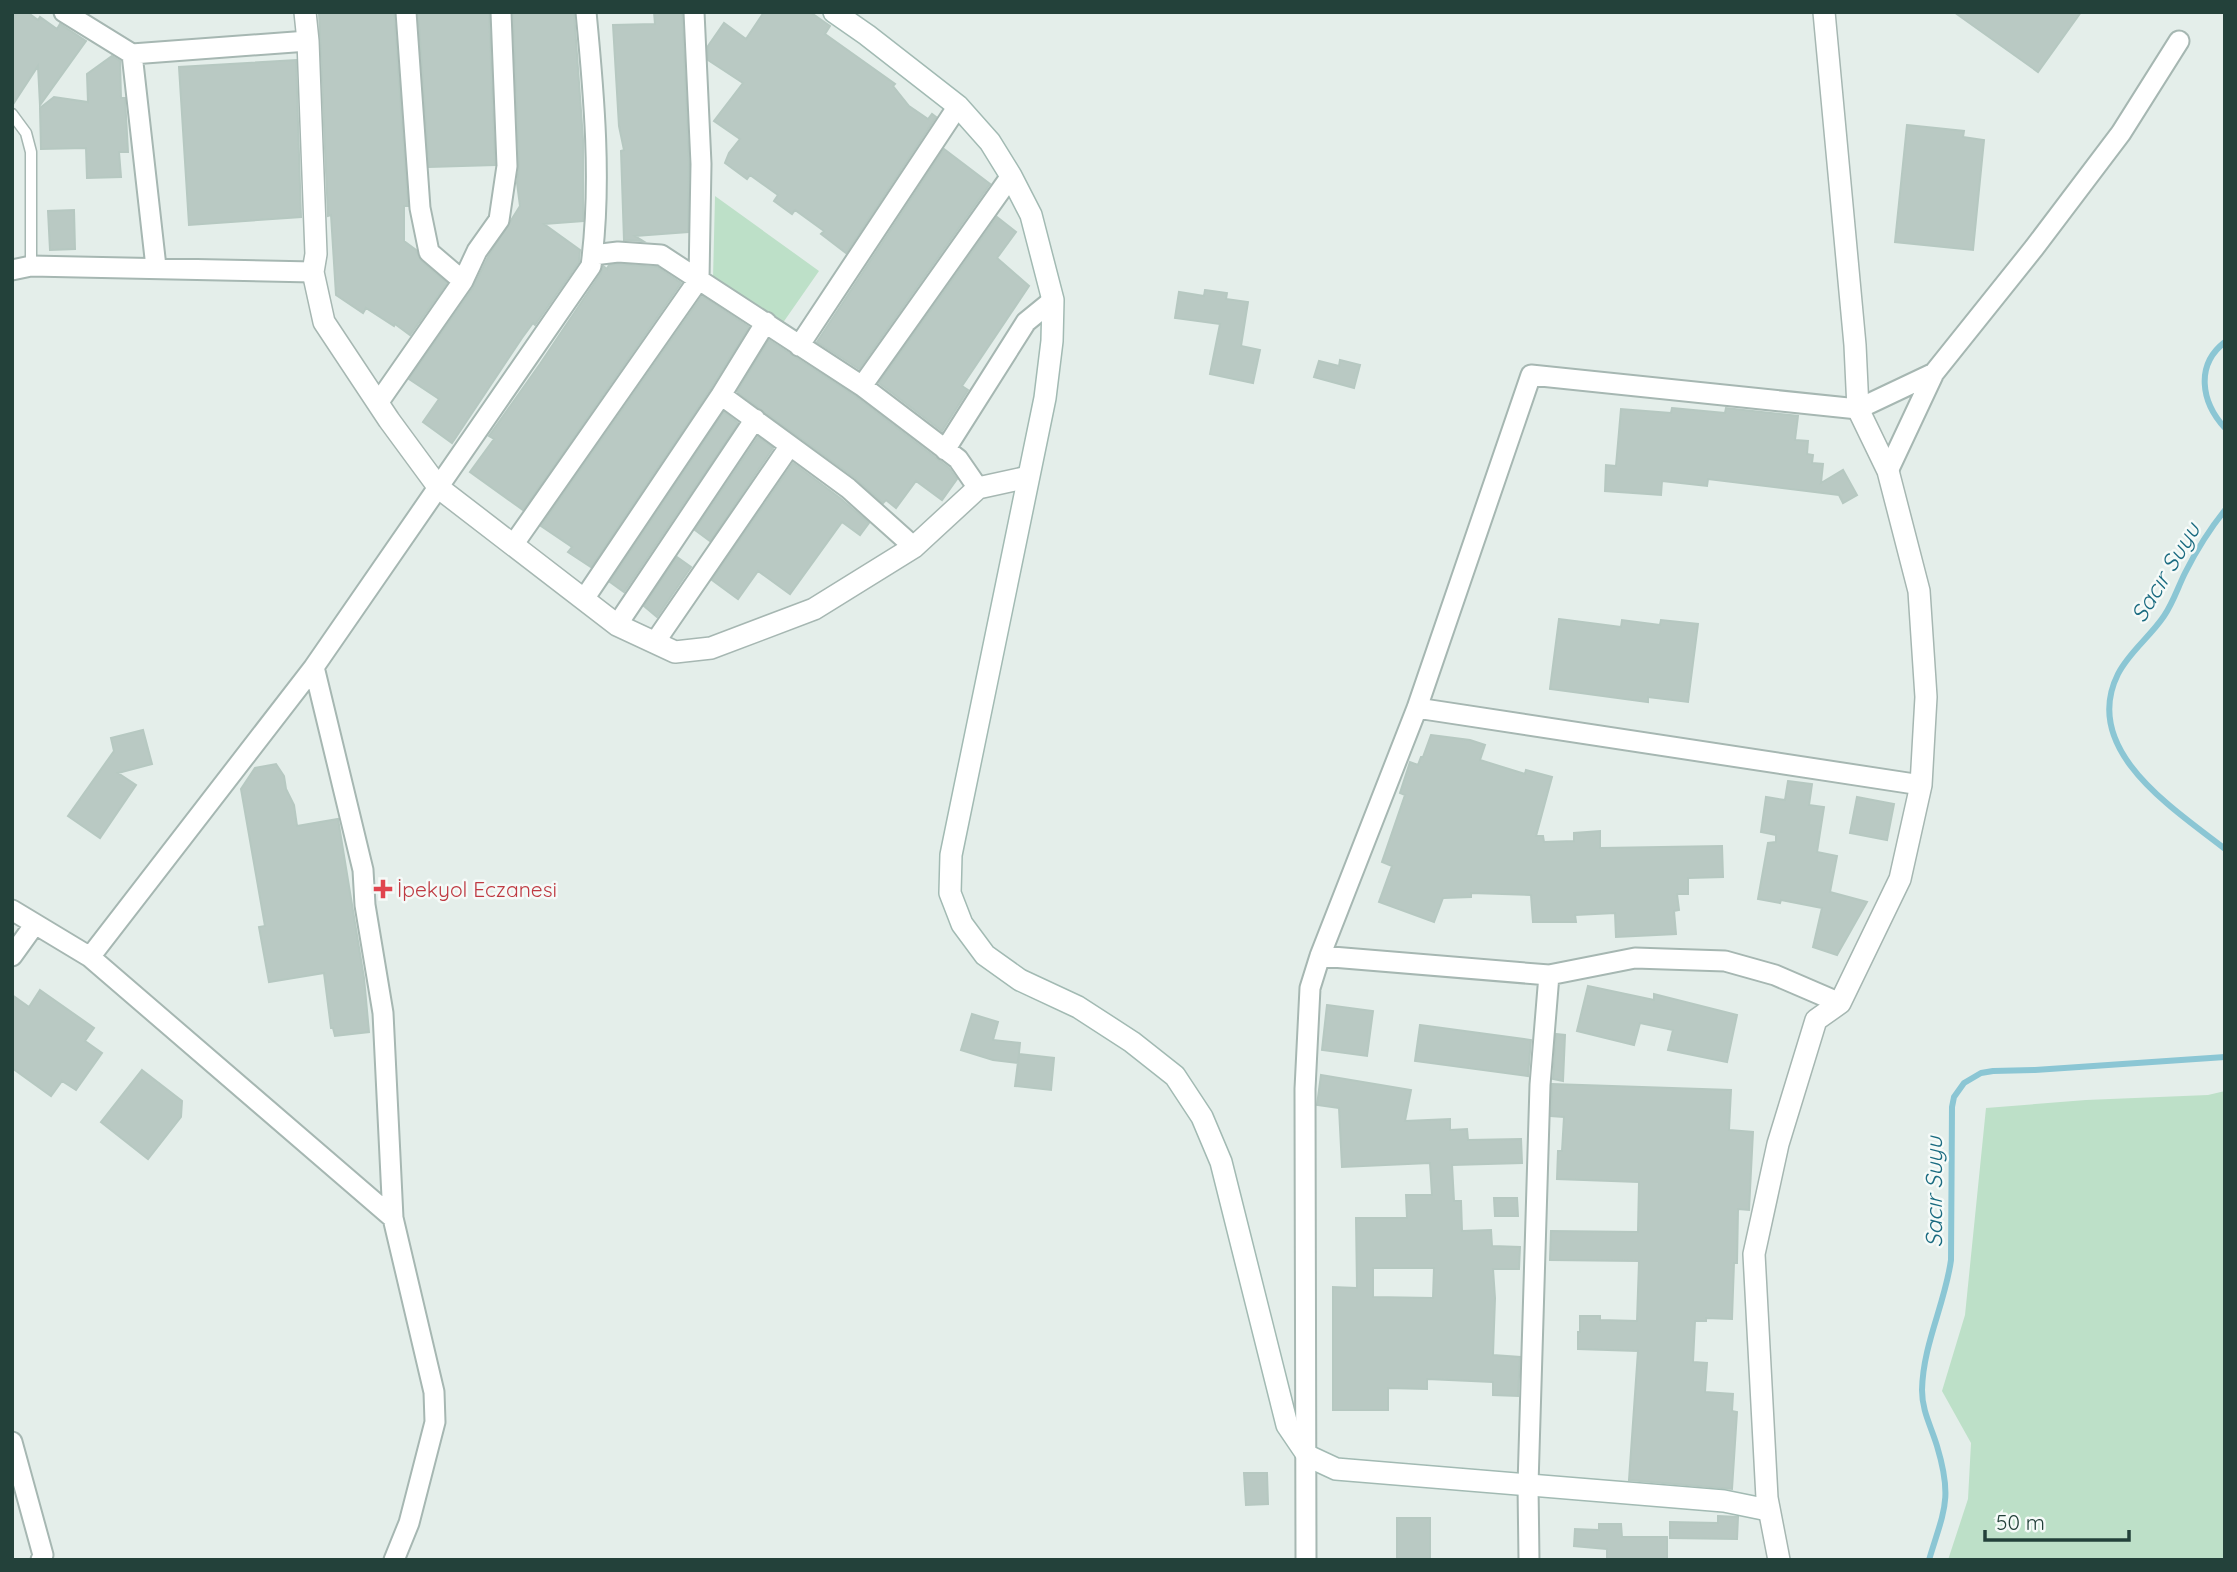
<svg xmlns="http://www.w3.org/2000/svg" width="2237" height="1572" font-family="Quicksand,sans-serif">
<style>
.green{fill:#bde0c8}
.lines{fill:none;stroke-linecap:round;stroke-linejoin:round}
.stream{stroke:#8bc6d4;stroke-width:6}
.building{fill:#b9c9c3;stroke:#b6c8c1;stroke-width:2;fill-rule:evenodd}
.service-casing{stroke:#a6b7b2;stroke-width:13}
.minor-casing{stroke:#a6b7b2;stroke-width:23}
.tertiary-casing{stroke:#a6b7b2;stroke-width:24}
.secondary-casing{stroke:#a2bab3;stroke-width:24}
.service{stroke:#fff;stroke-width:10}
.minor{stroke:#fff;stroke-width:19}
.tertiary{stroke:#fff;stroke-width:21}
.secondary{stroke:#fff;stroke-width:21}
.health-dot{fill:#e0444e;stroke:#f5faf8;stroke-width:2.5}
.labels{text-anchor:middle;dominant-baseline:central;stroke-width:5;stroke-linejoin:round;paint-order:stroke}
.health-label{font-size:21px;fill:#be3a42;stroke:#f5faf8;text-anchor:start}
.water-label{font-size:23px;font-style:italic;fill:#1a6b80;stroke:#f5faf8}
</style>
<rect width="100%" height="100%" fill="#e4eeea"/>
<path class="green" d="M 715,196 L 819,271 L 780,327 L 713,279 Z
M 2225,1091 L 2225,1560 L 1948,1560 L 1968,1499 L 1971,1443 L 1942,1391 L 1965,1315 L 1986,1108 L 2086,1100 L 2208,1095 Z"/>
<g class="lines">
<path class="stream" d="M 2225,342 C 2195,365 2201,402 2225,428
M 2225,510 C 2209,530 2196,551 2185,573 C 2178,587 2173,603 2164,616 C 2150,637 2129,652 2118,674 C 2080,750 2174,809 2225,849
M 1929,1560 C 1944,1510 1953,1499 1937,1446 C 1931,1426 1922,1411 1922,1390 C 1923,1344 1945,1304 1951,1260 L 1952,1107 L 1954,1097 L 1964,1083 L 1981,1073 L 1993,1071 L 2035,1070 L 2225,1057"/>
</g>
<path class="building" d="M 12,12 L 27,12 L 38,20 L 40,17 L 57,29 L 60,24 L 86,41 L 40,105 L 38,66 L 12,106 Z
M 319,12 L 394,12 L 408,206 L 404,206 L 404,241 L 416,250 L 421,261 L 447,283 L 410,335 L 395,324 L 394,326 L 366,308 L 363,313 L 336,295 L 331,215 L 328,216 Z
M 418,12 L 489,12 L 495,165 L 429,167 Z
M 513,12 L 574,12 L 583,139 L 583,221 L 544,224 L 580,250 L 579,262 L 535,325 L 533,323 L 522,338 L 452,443 L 423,422 L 439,399 L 409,379 L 473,288 L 488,257 L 520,206 L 517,183 L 519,166 Z
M 654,12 L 682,12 L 689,164 L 688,232 L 635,236 L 643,241 L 624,240 L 621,151 L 624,150 L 619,126 L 613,25 L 655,24 Z
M 764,12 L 810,12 L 830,26 L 825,34 L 895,84 L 893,86 L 909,106 L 928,119 L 932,114 L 936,117 L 846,253 L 821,234 L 824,231 L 795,210 L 792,214 L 774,201 L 778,195 L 750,175 L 747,179 L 725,163 L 729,153 L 740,139 L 714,121 L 743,83 L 708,60 L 708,46 L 724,23 L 746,39 Z
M 1954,12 L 2081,12 L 2038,72 Z
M 112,56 L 120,61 L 121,98 L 125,98 L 128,152 L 119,152 L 121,177 L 87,178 L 86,148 L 41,149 L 40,108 L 54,97 L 88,102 L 87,74 Z
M 296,60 L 301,217 L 189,225 L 179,67 Z
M 1907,125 L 1964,131 L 1963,137 L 1984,140 L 1973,250 L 1895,242 Z
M 944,149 L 990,184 L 859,369 L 817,342 Z
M 74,210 L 75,249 L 50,250 L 48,211 Z
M 997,217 L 1016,232 L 997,258 L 1029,286 L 962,386 L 968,390 L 942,431 L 879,383 Z
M 618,264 L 657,267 L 681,283 L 523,510 L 470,472 L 494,439 L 489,436 L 540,364 L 601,273 L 603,266 L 607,269 L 609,265 Z
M 1205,290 L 1227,293 L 1226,299 L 1248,302 L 1241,346 L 1260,350 L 1253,383 L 1210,374 L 1220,324 L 1175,318 L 1179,292 L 1204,296 Z
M 702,296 L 749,327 L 711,388 L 591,567 L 568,552 L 572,547 L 541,526 Z
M 769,340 L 855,396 L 949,468 L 957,479 L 942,500 L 916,481 L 896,508 L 886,500 L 883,503 L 855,478 L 737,392 Z
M 1340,360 L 1360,365 L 1354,388 L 1314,377 L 1319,361 L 1339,366 Z
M 1672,408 L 1725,413 L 1726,408 L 1798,416 L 1795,440 L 1808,441 L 1807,454 L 1813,455 L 1812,463 L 1823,464 L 1821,483 L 1843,470 L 1857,495 L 1843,503 L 1839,495 L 1708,479 L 1707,486 L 1662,481 L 1661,495 L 1605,491 L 1606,465 L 1616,466 L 1621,409 L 1671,413 Z
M 724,412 L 738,423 L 624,592 L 610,582 Z
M 758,437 L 773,448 L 710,541 L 695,530 Z
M 793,463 L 840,498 L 869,523 L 860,535 L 842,522 L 790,594 L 758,571 L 738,599 L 712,580 Z
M 677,557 L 691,567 L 657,617 L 644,606 Z
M 1559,619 L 1621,627 L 1622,620 L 1660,625 L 1661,620 L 1698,624 L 1688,702 L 1648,697 L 1648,702 L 1550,689 Z
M 143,730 L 152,764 L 118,773 L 136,785 L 100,838 L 68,816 L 114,751 L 111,738 Z
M 1431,735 L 1470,740 L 1485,745 L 1480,760 L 1525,774 L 1526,770 L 1552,777 L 1536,836 L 1543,836 L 1544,842 L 1574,841 L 1574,833 L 1600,831 L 1600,848 L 1722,846 L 1723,877 L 1688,878 L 1688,894 L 1677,894 L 1679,910 L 1674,911 L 1676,934 L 1616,937 L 1615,913 L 1575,915 L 1576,922 L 1533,922 L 1531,895 L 1471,893 L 1471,897 L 1443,898 L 1434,922 L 1379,902 L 1392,866 L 1382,862 L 1405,795 L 1400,793 L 1410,762 L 1418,765 L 1421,757 L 1423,757 Z
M 276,764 L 284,776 L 286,789 L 294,805 L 297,826 L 338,819 L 364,978 L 369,1032 L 335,1036 L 333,1028 L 331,1028 L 324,973 L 269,982 L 259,927 L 265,926 L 241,789 L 255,768 Z
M 1788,781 L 1812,784 L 1809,805 L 1824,807 L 1817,852 L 1837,856 L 1830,892 L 1867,902 L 1837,955 L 1813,947 L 1822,908 L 1781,900 L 1780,903 L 1758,899 L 1768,843 L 1776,842 L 1776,835 L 1761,832 L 1766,797 L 1785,800 Z
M 1857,797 L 1894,804 L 1887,840 L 1850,833 Z
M 1588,986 L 1654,1000 L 1654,994 L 1737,1015 L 1727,1062 L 1668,1050 L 1673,1030 L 1640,1023 L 1634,1045 L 1577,1031 Z
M 40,990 L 94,1028 L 85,1041 L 102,1053 L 76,1090 L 62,1081 L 51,1096 L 12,1068 L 12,995 L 29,1007 Z
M 1327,1005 L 1373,1011 L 1367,1056 L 1322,1050 Z
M 972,1014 L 998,1022 L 993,1040 L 1020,1043 L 1018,1063 L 993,1060 L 961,1050 Z
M 1420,1025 L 1531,1040 L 1528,1076 L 1415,1061 Z
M 1556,1034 L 1565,1035 L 1563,1081 L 1553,1079 Z
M 1019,1054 L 1054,1058 L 1051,1090 L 1015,1086 Z
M 142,1070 L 182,1101 L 181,1117 L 148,1159 L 101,1122 Z
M 1321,1075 L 1411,1090 L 1405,1121 L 1450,1119 L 1450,1130 L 1467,1129 L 1468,1140 L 1521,1139 L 1522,1163 L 1452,1165 L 1454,1201 L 1461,1201 L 1462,1231 L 1491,1230 L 1492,1246 L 1520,1247 L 1519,1269 L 1493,1269 L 1495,1298 L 1493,1355 L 1520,1357 L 1518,1396 L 1493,1395 L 1493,1382 L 1427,1379 L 1427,1389 L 1388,1388 L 1388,1410 L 1333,1410 L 1333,1287 L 1357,1288 L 1356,1218 L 1407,1218 L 1406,1195 L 1432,1195 L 1430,1163 L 1342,1167 L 1339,1108 L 1317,1105 ZM 1373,1268 L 1434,1268 L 1433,1298 L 1373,1297 Z
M 1552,1084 L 1731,1090 L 1729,1130 L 1753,1132 L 1749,1210 L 1738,1209 L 1737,1263 L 1734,1263 L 1732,1319 L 1706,1318 L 1706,1321 L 1695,1321 L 1693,1362 L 1707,1363 L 1705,1392 L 1733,1394 L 1732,1411 L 1737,1412 L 1732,1489 L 1629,1480 L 1638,1351 L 1578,1349 L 1578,1332 L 1580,1332 L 1580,1316 L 1600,1316 L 1600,1320 L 1637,1321 L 1639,1261 L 1550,1260 L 1551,1231 L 1638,1232 L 1639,1182 L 1557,1179 L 1558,1151 L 1562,1151 L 1564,1117 L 1551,1116 Z
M 1494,1198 L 1517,1198 L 1518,1216 L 1495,1216 Z
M 1244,1473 L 1267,1473 L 1268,1504 L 1246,1505 Z
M 1718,1516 L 1738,1517 L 1737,1539 L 1670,1538 L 1670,1522 L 1718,1523 Z
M 1397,1518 L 1430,1518 L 1430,1560 L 1397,1560 Z
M 1599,1524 L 1621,1524 L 1622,1537 L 1667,1537 L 1667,1560 L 1607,1560 L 1607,1549 L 1574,1546 L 1575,1529 L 1599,1530 Z"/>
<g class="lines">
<g class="service-casing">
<path id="service" d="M 12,114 L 26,133 L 31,152 L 31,266"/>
</g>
<g class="minor-casing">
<path id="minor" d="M 64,12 L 132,54 L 308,41
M 406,12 L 420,208 L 429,252 L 463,281
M 132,54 L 156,267
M 593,255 L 618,252 L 661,255 L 862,386 L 958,459 L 978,488
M 12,270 L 31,266 L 313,272
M 799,346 L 958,106
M 862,386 L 1011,176
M 721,395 L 848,488 L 914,547
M 378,403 L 463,281 L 477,251 L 499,220 L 507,166 L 501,12
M 945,450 L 1026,322 L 1053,300
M 1888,471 L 1934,373
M 513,545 L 699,279 L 701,164 L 694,12
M 584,599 L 721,395 L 766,322
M 617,625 L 755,419
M 655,642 L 789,447
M 1417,708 L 1921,785
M 12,910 L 90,957 L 393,1218
M 12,956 L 35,924
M 1320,956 L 1549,975 L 1635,958 L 1725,961 L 1775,975 L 1840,1003
M 90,957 L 314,667
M 12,1442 L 43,1555 L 41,1560
M 394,1560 L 409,1523 L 435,1422 L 434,1392 L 393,1218 L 383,1013 L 365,905 L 363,870 L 314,667 L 591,266 C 602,184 594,94 586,12
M 1306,1560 L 1305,1089 L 1310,988 L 1320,956 L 1417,708 L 1531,375 L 1858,409 L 1934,373 L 2034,248 L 2121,133 L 2179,41
M 1529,1560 L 1528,1485 L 1540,1085 L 1549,975"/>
</g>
<g class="tertiary-casing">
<path id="tertiary" d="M 305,12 L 308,41 L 316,254 L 313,272 L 324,322 L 389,420 L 439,488 L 617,625 L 675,652 L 711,648 L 814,609 L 914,547 L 978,488 L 1028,477
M 1779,1560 L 1767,1498 L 1754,1254 L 1778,1144 L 1816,1020 L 1840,1003 L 1900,879 L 1921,785 L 1926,697 L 1919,591 L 1888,471 L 1858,409 L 1855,345 L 1824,12"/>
</g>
<g class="secondary-casing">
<path id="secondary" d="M 834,12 L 867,35 L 958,106 L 990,142 L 1011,176 L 1031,215 L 1053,300 L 1052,341 L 1045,398 L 951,855 L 950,893 L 962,924 L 985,955 L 1020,980 L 1078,1007 L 1132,1042 L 1175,1076 L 1202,1117 L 1221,1162 L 1287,1425 L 1308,1456 L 1336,1469 L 1724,1501 L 1768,1510"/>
</g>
<use href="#service" class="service"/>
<use href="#minor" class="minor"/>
<use href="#tertiary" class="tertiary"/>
<use href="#secondary" class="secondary"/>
</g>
<path class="health-dot" d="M379.5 878.5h7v7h7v7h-7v7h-7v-7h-7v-7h7z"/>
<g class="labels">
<g class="health-label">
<text x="397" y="889">İpekyol Eczanesi</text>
</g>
<g class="water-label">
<text transform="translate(2165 572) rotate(-59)">Sacır Suyu</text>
<text transform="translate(1933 1192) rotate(-90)">Sacır Suyu</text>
</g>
</g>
<rect width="2237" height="1572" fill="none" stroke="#23413a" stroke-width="28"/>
<path d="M1985 1530v10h144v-10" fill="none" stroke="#23413a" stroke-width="3.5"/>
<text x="1996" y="1530" font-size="21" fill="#23413a" stroke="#f5faf8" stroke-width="5" paint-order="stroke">50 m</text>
</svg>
